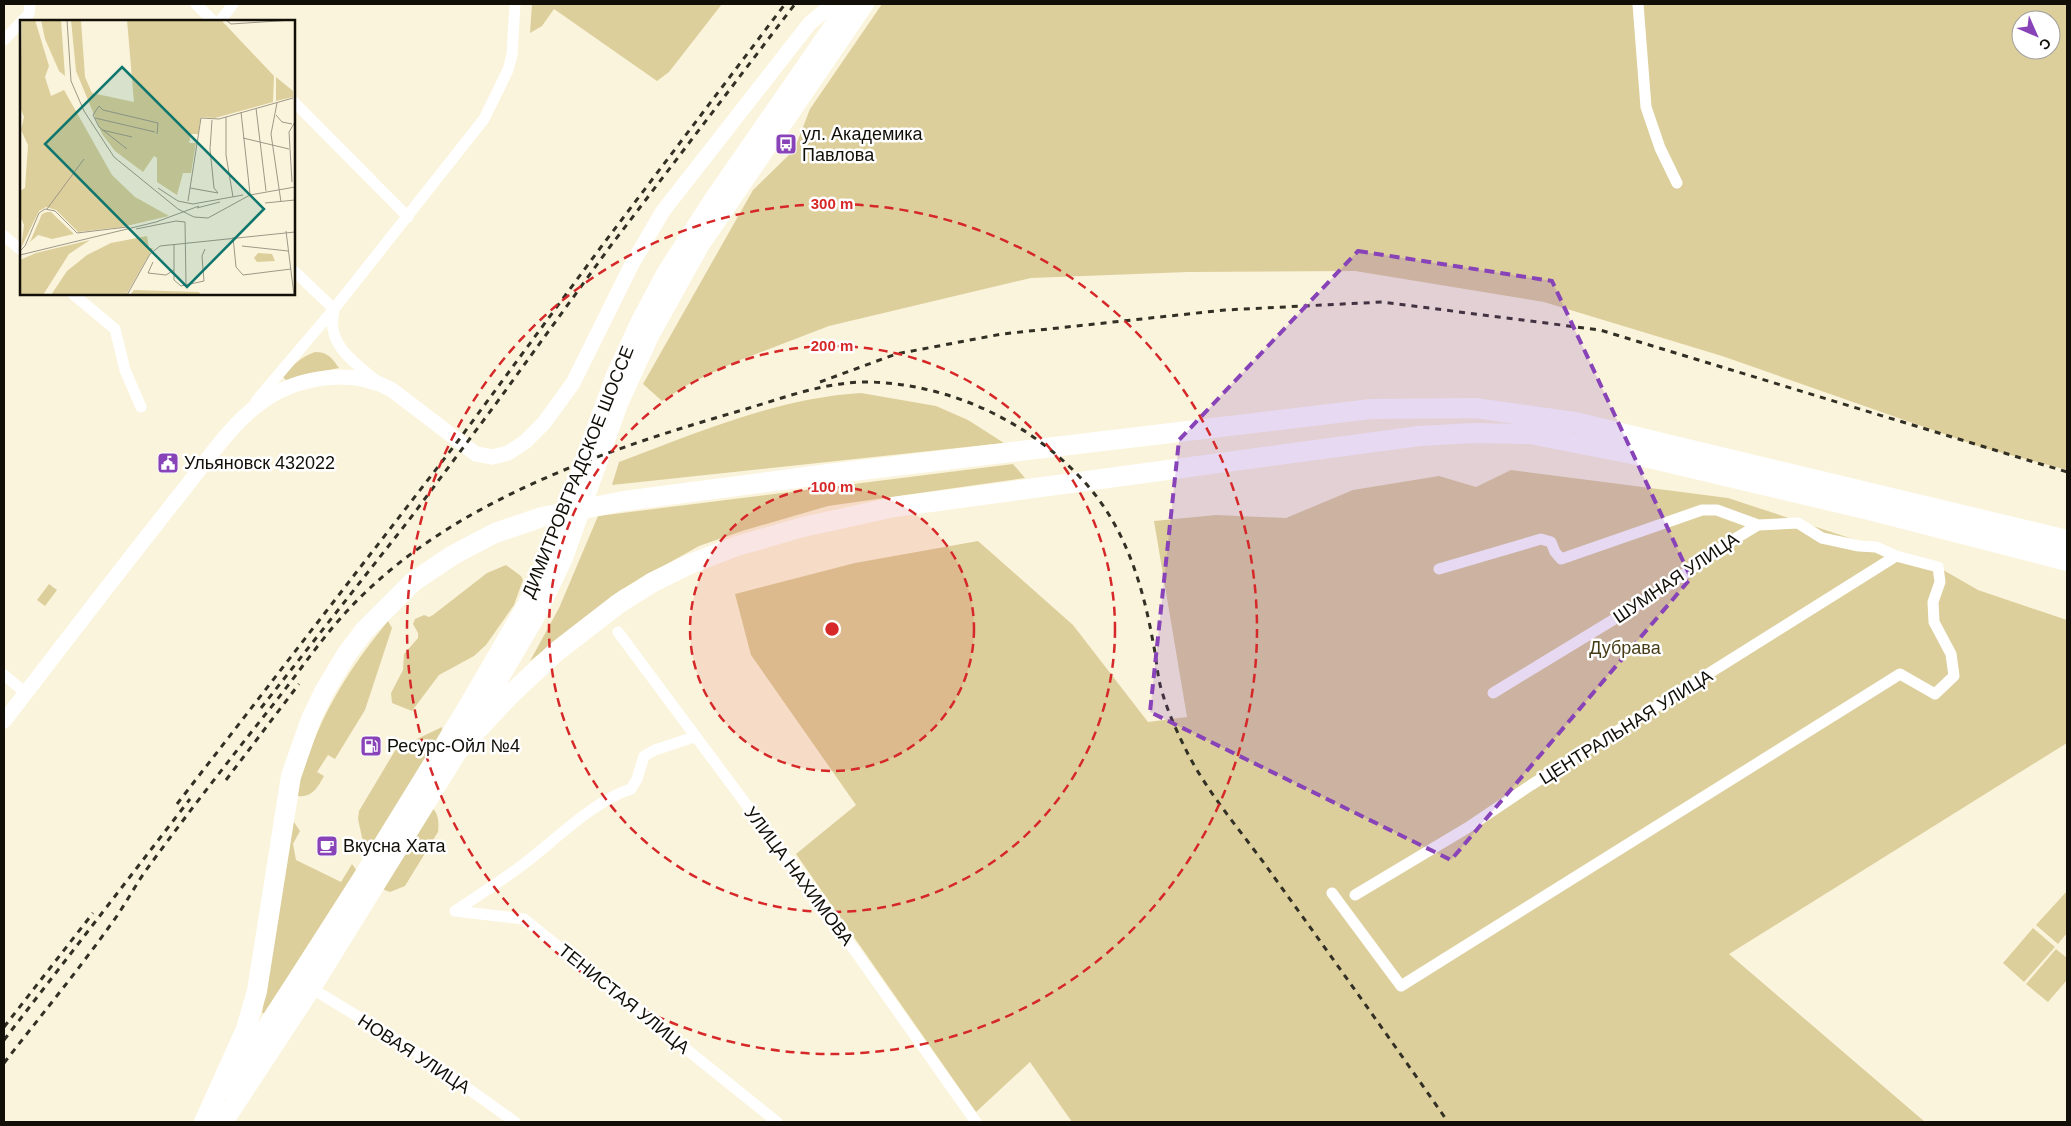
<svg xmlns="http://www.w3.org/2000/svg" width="2071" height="1126" font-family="Arial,sans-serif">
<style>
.green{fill:#ddcf9b;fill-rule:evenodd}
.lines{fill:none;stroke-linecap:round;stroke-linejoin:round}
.street{stroke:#fff;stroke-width:11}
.secondary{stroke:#fff;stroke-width:15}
.primary{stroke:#fff;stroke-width:18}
.highway{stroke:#fff;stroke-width:20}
.rail{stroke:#323025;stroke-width:3;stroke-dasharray:6 6;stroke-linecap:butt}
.marked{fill:#8743b7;fill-opacity:0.2;stroke:#8743b7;stroke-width:4;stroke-dasharray:10 6;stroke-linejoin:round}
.ring{fill:none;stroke:#d62828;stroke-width:2.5;stroke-dasharray:9 6}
.labels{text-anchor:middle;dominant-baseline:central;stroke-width:5;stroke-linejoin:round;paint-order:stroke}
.poi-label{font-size:18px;fill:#110f07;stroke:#fff;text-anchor:start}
.street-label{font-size:18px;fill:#110f07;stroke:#fff}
.park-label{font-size:18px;fill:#463c16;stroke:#fff}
.inset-road{fill:none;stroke:#9d9887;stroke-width:1}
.view{fill:#0f766e;fill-opacity:0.15;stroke:#0f766e;stroke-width:2.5}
.inset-edge{fill:none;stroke:#110f07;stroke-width:2.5}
.centre{fill:#d62828;stroke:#fff;stroke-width:2.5}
.ring-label{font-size:15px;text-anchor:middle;font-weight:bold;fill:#d62828;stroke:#fff;stroke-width:5;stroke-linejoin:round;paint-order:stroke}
</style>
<rect width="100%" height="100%" fill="#fbf4dc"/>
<path class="green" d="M 532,4 L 722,4 L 669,72 L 657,81 L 554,9 L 542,26 L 530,33 Z
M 882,4 L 2067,4 L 2067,470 L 1984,448 L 1722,356 L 1544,302 L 1355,271 L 1188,272 L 1031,278 L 829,326 L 735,362 L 689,384 L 662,401 L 643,384 L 753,190 L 794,150 L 810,109 ZM 2021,20 L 2051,20 L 2051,50 L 2021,50 Z
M 315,352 C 328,352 332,358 339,368 L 303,375 L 287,381 L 283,377 C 292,365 301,357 315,352 Z
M 861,393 L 936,406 L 968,420 L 1004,443 L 612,485 L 619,462 C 697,433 777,398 861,393 Z
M 1013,464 L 1025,478 L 828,506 L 742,531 L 699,546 L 619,591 L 530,661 L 559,608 L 598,516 Z
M 1511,470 L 1728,498 L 1938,567 L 1978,590 L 2067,620 L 2067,743 L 1729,954 L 1925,1122 L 1072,1122 L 1030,1062 L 976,1112 L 796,854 L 856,805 L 751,655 L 735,594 L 855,563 L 978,541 L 1073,625 L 1148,722 L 1187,717 L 1154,521 L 1216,515 L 1286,518 L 1353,490 L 1439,476 L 1476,487 Z
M 506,565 L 521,576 L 523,580 L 514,605 L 486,645 L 474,656 L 439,675 L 412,711 L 392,703 L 391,693 L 403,670 L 404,654 L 418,638 L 418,633 L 413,624 L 415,619 L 424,615 L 429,617 L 433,615 L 487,573 Z
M 49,584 L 57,590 L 45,606 L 37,600 Z
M 388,621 L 392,628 L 365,710 L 335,759 L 328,755 L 317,772 L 324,776 C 318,787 312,798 298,796 C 297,786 302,776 305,766 C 322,711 352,665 388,621 Z
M 442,727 L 443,734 L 370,851 L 365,851 L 358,819 L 359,811 L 396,749 Z
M 432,808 C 439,813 439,825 438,832 L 405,886 L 390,892 L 382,889 Z
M 294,822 L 300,831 L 293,844 L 296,860 L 341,882 L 352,864 L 357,871 L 264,1013 L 262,1013 L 290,831 Z
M 2067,891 L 2067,933 L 2058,944 L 2036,925 Z
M 2033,928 L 2055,947 L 2024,982 L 2003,963 Z
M 2056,949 L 2067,958 L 2067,980 L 2048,1002 L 2026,984 Z"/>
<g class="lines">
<path class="street" d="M 196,4 L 213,21
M 1638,4 L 1646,107 L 1660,148 L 1677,183
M 22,21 L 29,14 L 30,4
M 220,21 L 233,4
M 4,40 L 21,22
M 294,102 L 408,217
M 4,236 L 21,250
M 294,271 L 334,309
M 73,294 L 115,329 L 125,370 L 141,407
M 334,309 C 333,315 332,323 333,329 C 336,352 363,369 379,383
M 256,401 L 334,309 L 484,119 L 508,70 L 512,55 L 515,4
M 618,632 L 853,948 L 976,1122
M 4,675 L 26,693
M 1493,693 L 1654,595 L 1733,540 L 1758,525
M 1332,893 L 1401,986 L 1900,674 L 1935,694 L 1954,676 L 1951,654 L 1934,622 L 1933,602 L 1940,582 L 1938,567 L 1896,556 L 1876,547 L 1859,546 L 1822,538 L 1798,523 L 1758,525 L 1717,510 L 1702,510 L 1561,559 L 1555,552 L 1551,542 L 1541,539 L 1439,569
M 1355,895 L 1467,828 L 1531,785 L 1896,556
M 455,911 L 524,919 L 777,1122
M 455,911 C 479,895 503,880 525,863 C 555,840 595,800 631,789 L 637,779 L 644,756 L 655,750 L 694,737
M 311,988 L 421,1055 L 515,1122"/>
<path class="secondary" d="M 4,721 C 62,646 119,571 178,497 C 204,465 229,425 263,401 C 299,376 353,368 392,390 L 476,454 L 493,457 L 508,453 L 525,442 L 544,423 L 573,383 L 632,264 L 663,211 L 810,23 L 827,9 L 849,24"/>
<path class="primary" d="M 468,733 L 537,615 L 564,558 L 619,404 L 650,336 L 700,246 L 865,4
M 226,1090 L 362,877 L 465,710 L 526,605 L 550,553 L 615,375 L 640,321 L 666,272 L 713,199 L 848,4"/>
<path class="highway" d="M 204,1122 L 246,1029 L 257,991 L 291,776 L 311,719 L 324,692 L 346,655 L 364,631 L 413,582 L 453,555 L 495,533 L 542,517 L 624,501 L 828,474 L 1371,409 L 1475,408 L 1575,422 L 2067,540
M 223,1122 L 311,988 L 457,752 L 509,696 L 556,652 L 618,604 L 653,582 L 690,564 L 737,546 L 803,527 L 894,507 L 1419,436 L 1474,433 L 1530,434 L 1632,454 L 1869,510 L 2067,561"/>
<path class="rail" d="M 820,382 L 896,354 L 1002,334 L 1225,310 L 1382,302 L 1600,330 L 2067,472
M 261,708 L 409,520 L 495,405 L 609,248 L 795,4
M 226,780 L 299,684
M 177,804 L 458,441 L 598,251 L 785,4
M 4,1027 L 93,913
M 4,1040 L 190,799
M 4,1063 C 39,1018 76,973 109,927 C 122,910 132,891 144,873 C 184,818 226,764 268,711 C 295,678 319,641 348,610 C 449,501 607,449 746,409 C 786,397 828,381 871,382 C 954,385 1034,424 1088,486 C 1126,530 1143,586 1153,642 C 1157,660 1157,678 1163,695 C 1169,715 1179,736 1188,754 C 1211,798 1246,837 1274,877 C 1333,959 1391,1040 1448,1122"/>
</g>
<path class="marked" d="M 1358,251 L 1552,281 L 1691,578 L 1451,860 L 1150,712 L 1179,440 Z"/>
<circle cx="832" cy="629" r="142" fill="#d62828" fill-opacity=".12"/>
<g class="ring">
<circle cx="832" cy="629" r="142"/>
<circle cx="832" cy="629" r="283"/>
<circle cx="832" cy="629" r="425"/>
</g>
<defs>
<g id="bus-square" transform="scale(1.125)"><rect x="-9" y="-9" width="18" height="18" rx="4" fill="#8743b7" stroke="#fff"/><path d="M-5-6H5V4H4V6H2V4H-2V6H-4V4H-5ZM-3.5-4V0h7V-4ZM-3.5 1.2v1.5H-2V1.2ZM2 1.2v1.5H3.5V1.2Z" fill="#fff"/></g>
<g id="civic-square" transform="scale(1.125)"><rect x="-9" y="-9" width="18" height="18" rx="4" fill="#8743b7" stroke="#fff"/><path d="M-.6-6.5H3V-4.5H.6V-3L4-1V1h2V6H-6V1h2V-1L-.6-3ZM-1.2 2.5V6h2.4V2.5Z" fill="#fff"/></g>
<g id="fuel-square" transform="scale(1.125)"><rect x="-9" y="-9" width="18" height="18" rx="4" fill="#8743b7" stroke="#fff"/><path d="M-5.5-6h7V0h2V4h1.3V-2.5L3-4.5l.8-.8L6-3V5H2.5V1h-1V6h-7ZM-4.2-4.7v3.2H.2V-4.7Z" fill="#fff"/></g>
<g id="cafe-square" transform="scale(1.125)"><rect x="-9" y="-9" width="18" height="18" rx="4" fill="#8743b7" stroke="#fff"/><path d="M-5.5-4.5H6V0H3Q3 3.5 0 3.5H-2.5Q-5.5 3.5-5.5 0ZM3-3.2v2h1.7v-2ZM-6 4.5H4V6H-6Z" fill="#fff"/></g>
</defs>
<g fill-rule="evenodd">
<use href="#bus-square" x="786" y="144"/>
<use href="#civic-square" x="168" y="463"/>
<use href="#fuel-square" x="371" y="746"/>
<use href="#cafe-square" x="327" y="846"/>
</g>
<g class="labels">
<g class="poi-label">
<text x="802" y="134">ул. Академика<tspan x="802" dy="21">Павлова</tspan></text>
<text x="184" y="463">Ульяновск 432022</text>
<text x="387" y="746">Ресурс-Ойл №4</text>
<text x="343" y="846">Вкусна Хата</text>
</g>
<g class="street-label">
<text transform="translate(578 472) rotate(-68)">ДИМИТРОВГРАДСКОЕ ШОССЕ</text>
<text transform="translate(1676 578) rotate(-34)">ШУМНАЯ УЛИЦА</text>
<text transform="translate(1626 727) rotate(-32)">ЦЕНТРАЛЬНАЯ УЛИЦА</text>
<text transform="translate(799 876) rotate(53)">УЛИЦА НАХИМОВА</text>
<text transform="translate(624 999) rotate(39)">ТЕНИСТАЯ УЛИЦА</text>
<text transform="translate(414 1054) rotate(33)">НОВАЯ УЛИЦА</text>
</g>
<g class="park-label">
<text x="1625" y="648">Дубрава</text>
</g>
</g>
<g transform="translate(20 20)">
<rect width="275" height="275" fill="#fbf4dc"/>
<path d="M 2,0 L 15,0 L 29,46 L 25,57 L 31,76 L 44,70 L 92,155 L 115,177 L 149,196 L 102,207 L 58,212 L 36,190 L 26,187 L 19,191 L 1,228 L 4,205 L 0,196 L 0,171 L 5,168 L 8,125 L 1,110 L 4,97 L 0,87 ZM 21,0 L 41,0 L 45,56 L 39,51 L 25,19 ZM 51,0 L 61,0 L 65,57 L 72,73 L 114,82 L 107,0 L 201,0 L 254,56 L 253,82 L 195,98 L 181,97 L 178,114 L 171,114 L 169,123 L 176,123 L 171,153 L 163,153 L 157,175 L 137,162 L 137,138 L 134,136 L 123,152 L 95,131 L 82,114 L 56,51 ZM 256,57 L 273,71 L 273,77 L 256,81 ZM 27,192 L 31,192 L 54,214 L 32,219 L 18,215 L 10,222 L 22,194 ZM 127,216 L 129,228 L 133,228 L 106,275 L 31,275 L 47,251 L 67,235 L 91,223 ZM 70,220 L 49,234 L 23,275 L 0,275 L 0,240 L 16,233 ZM 238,233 L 252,234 L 255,241 L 237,242 L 234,238 ZM 114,270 L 179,272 L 181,275 L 110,275 Z" fill="#ddcf9b"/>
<path class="inset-road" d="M 47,0 L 51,61 L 64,91 L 94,137 L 158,189 L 174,197 L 188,198 L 230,175 L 275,167M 206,0 L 211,4 L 273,0M 257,83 L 251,114 L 261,182M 236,88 L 246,171M 221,92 L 230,174M 256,95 L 262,102 L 272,104M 206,97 L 206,135 L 213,177M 75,98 L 135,112M 192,100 L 190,129 L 194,168 L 198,173M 82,110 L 112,117M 223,118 L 269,129M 107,129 L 79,107 L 73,95 L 79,86 L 83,90 L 138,103 L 137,114M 272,162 L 269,112 L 275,102M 138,168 L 158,181 L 173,184 L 223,175M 170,168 L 198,173M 168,181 L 181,98 L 199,99 L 273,78M 245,183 L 275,180M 177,188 L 200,182M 27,189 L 64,139M 116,209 L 156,201 L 165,202 L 166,264M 266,211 L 274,275M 213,217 L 216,247 L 223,255 L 271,249M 154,224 L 154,260 L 161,266 L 184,261 L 182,236 L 185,229M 222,226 L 268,231M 0,231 L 5,226 L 19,193 L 25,189 L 35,191 L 57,213 L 107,207M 0,235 L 136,202 L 179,186M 133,242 L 128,253 L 146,255 L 154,250M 107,275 L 130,234 L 140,226 L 275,212"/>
<path class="view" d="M 102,47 L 244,189 L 167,267 L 25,124 Z"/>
<rect width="275" height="275" class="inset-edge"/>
</g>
<circle cx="832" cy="629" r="8" class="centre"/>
<g class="ring-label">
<text x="832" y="209">300 m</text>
<text x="832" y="351">200 m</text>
<text x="832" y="492">100 m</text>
</g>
<rect width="2071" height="1126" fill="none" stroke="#110f07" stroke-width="10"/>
<g transform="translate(2036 35) rotate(135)"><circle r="24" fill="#ffffff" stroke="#a09f9c"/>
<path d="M0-4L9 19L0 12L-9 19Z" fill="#8743b7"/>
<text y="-8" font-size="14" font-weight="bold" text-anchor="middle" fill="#110f07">С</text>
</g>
</svg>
